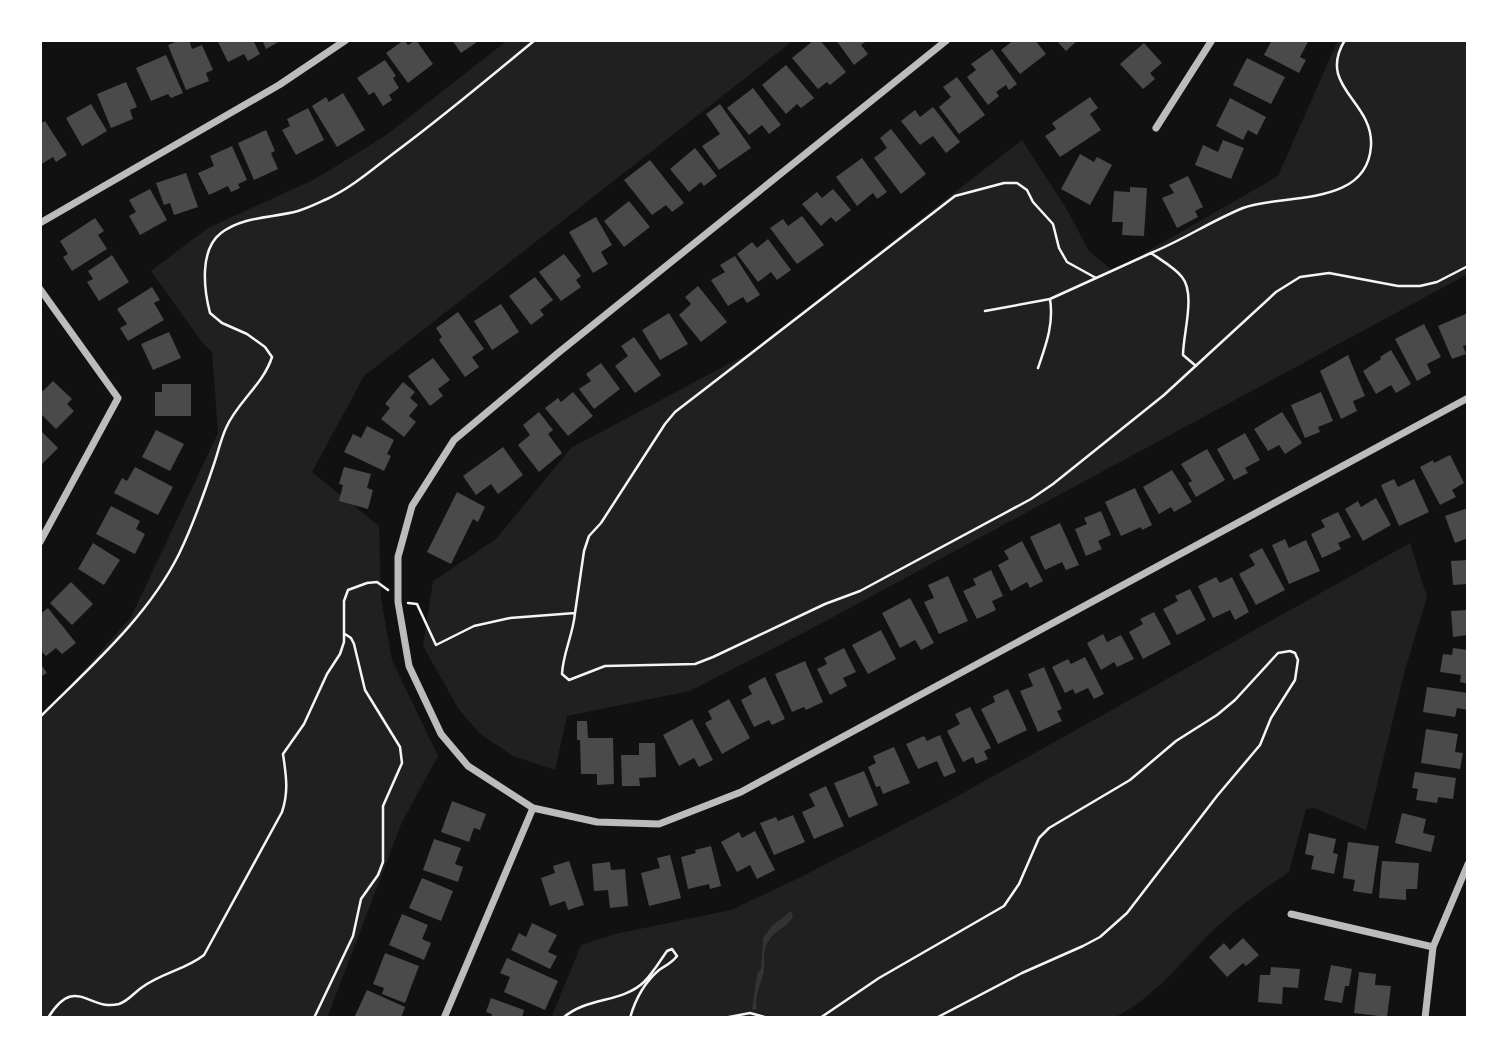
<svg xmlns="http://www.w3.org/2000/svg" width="1508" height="1058" font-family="Helvetica,sans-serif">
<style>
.green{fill:#202020}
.water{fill:#333}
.building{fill:#4a4a4a}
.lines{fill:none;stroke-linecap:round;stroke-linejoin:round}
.path{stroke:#f5f5f5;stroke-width:2.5}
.minor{stroke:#bcbcbc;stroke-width:7}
</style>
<rect width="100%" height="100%" fill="#111"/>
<path class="green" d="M 508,40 L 794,40 L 364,376 L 312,472 L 379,526 L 381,599 L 392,660 L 438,756 L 402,822 L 327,1018 L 40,1018 L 40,720 L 131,617 L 218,433 L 212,352 L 202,342 L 151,271 L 208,228 L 315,179 L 385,136 Z
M 1338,40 L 1468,40 L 1468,274 L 809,630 L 690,691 L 567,716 L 555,770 L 513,756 L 479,733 L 458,708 L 423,646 L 433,581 L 496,539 L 571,448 L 749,353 L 1022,140 L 1067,210 L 1089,251 L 1113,271 L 1278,176 Z
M 1410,543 L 1427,597 L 1405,670 L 1366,830 L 1314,808 L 1306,809 L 1289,872 C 1265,888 1241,905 1219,925 C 1185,956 1156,998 1113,1018 L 551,1018 L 581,945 L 615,934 L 731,910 L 799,878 L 947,802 Z"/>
<path class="water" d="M 791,911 L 793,915 C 790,927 776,929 770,939 C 762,949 765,959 764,971 C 761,985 754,994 757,1009 L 752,1010 L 757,974 L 761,969 L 763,938 L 772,926 Z"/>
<path class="building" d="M 181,40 L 189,40 L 192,49 L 202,45 L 213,70 L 206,73 L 209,81 L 186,90 L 168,45 Z
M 217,40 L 253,40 L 260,54 L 248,61 L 244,54 L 228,62 Z
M 262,40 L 282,40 L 266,49 Z
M 404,40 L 408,45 L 416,40 L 433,64 L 408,83 L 386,53 Z
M 452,40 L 480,40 L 461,53 Z
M 814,40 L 820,40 L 846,72 L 830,85 L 827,82 L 818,89 L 792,58 Z
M 836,40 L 868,40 L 861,45 L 868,54 L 854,65 Z
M 1014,40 L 1035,40 L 1046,54 L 1020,74 L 1001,50 Z
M 1056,40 L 1078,40 L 1066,51 Z
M 1272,40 L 1309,40 L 1300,57 L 1306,60 L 1299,73 L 1264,55 Z
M 1144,43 L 1162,63 L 1150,73 L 1155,79 L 1143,89 L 1120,64 Z
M 992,49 L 1017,84 L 1009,90 L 1006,85 L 996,92 L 999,96 L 988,105 L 967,77 L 976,70 L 971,64 Z
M 166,55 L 183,93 L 171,98 L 168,94 L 151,101 L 136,68 Z
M 1247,58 L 1285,77 L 1271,104 L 1233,85 Z
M 385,60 L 396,76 L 393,78 L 399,88 L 389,95 L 392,100 L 383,106 L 374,92 L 369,95 L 357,78 Z
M 786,65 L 814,98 L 801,108 L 797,104 L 786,114 L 762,85 Z
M 957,77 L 985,115 L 959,134 L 939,107 L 951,97 L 943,87 Z
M 126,82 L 137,107 L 130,110 L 133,119 L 111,128 L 97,94 Z
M 753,88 L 781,125 L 769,134 L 762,125 L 749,135 L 727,108 Z
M 343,93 L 365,130 L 337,147 L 312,106 L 326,97 L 329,102 Z
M 1090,97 L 1098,108 L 1090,114 L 1101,130 L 1060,157 L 1045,136 L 1056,129 L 1052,123 Z
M 1230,98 L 1266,117 L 1257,135 L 1248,130 L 1243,140 L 1216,126 Z
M 91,104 L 107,131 L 82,146 L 66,118 Z
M 720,104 L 751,148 L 719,170 L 702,146 L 720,134 L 706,114 Z
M 933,107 L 960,142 L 946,153 L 933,136 L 920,145 L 901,121 L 915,110 L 920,117 Z
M 308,108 L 324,140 L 296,155 L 282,130 L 290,126 L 287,119 Z
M 45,121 L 67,155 L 56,162 L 53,157 L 40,165 L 40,124 Z
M 891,129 L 926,174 L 901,194 L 874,158 L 887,148 L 880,138 Z
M 266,130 L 275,151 L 271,153 L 278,169 L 254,180 L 238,143 Z
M 1223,140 L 1244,148 L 1231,179 L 1195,165 L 1203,145 L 1218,152 Z
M 232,146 L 247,180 L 238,184 L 240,188 L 231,192 L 228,186 L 209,195 L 198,173 L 214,166 L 210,156 Z
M 695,148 L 717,176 L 704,186 L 701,182 L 689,192 L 670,169 Z
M 1080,154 L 1094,162 L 1097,157 L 1112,165 L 1090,205 L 1061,189 Z
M 862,158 L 887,192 L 877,199 L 873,193 L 857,206 L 836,177 Z
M 650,160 L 684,203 L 672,212 L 666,205 L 652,215 L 624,180 Z
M 186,173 L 198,207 L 174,215 L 170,203 L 164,205 L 156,183 Z
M 1188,176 L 1203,207 L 1195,211 L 1198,217 L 1177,228 L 1162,198 L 1174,193 L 1169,185 Z
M 1130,187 L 1147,188 L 1144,236 L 1122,235 L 1123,222 L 1112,222 L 1114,191 L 1130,192 Z
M 150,189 L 167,220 L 140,235 L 129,216 L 136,212 L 129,200 Z
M 833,189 L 851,210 L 836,222 L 831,217 L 821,226 L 802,204 L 817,192 L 822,198 Z
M 629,201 L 650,227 L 624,247 L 604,221 Z
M 802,216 L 824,245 L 797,264 L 770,228 L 783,219 L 788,226 Z
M 596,217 L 612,245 L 601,252 L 608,264 L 593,273 L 569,232 Z
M 95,218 L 104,231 L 98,235 L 107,249 L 72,271 L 63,257 L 68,254 L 60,241 Z
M 768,239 L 791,270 L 777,280 L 771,272 L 758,282 L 737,254 L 752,242 L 757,248 Z
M 564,254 L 581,276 L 576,280 L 581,287 L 561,301 L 539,272 Z
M 112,255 L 129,282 L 99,301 L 87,282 L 93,279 L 88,271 Z
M 735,256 L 760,295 L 747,303 L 743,297 L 728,306 L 711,280 L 725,272 L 720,265 Z
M 535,277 L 553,300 L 540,310 L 544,315 L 531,325 L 509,296 Z
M 698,286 L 727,322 L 701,342 L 679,315 L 691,304 L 685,297 Z
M 152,287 L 160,300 L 154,303 L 164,320 L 128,341 L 120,328 L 127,324 L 117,309 Z
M 501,304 L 519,332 L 492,350 L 474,321 Z
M 458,312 L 484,349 L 472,357 L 479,367 L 465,377 L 439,340 L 442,337 L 436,328 Z
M 669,313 L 688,344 L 660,360 L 642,330 Z
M 1468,313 L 1468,344 L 1463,346 L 1466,354 L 1452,359 L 1438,326 Z
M 1424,324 L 1441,357 L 1427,364 L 1431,373 L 1417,381 L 1395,339 Z
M 169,332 L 181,358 L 153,370 L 141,344 Z
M 634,337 L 661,375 L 635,393 L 615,366 L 628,356 L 621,346 Z
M 1391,350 L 1411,384 L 1396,393 L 1391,385 L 1376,394 L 1363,371 L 1381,359 L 1380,357 Z
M 1348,355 L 1365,396 L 1353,401 L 1357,411 L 1341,419 L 1320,371 Z
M 433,358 L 450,380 L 438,389 L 443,396 L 430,406 L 408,376 Z
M 601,363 L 620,389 L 594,409 L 579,389 L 591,381 L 586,374 Z
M 53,381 L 72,399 L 67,404 L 74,411 L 56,429 L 40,413 L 40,389 L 43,391 Z
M 403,382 L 415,392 L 410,398 L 418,405 L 409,416 L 416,422 L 404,437 L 381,419 L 390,408 L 385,404 Z
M 162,384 L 191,384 L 191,416 L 155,416 L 155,392 L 162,392 Z
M 573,392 L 593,416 L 568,436 L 545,408 L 558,398 L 561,402 Z
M 1321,392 L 1333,421 L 1318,427 L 1320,432 L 1305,438 L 1291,405 Z
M 539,412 L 553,430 L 548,434 L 562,453 L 539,472 L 518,445 L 530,435 L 523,425 Z
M 1282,412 L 1302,443 L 1285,454 L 1279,445 L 1268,451 L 1254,429 Z
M 367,426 L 394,440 L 387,454 L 391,456 L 384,471 L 344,452 L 353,434 L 361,438 Z
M 156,430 L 184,444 L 170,471 L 142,457 Z
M 42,432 L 58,448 L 40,466 L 40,433 Z
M 1245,433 L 1260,460 L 1245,468 L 1248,473 L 1234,480 L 1217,449 Z
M 503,447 L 523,475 L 498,494 L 491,484 L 476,495 L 463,476 Z
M 1207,449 L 1225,480 L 1196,497 L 1188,483 L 1192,481 L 1181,464 Z
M 1450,455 L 1464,483 L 1452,490 L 1456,497 L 1440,505 L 1420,467 L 1433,460 L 1434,463 Z
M 135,467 L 173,487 L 158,515 L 114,493 L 122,478 L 127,481 Z
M 344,467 L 371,474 L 367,488 L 373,490 L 368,509 L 339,501 L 343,485 L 339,484 Z
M 1172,470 L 1192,502 L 1174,512 L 1171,507 L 1159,514 L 1143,487 Z
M 1394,479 L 1398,487 L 1414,479 L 1429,512 L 1399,526 L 1381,485 Z
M 1135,488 L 1152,525 L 1142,530 L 1141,527 L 1121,536 L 1105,502 Z
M 457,492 L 485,507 L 478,522 L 473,519 L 451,564 L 427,552 Z
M 1376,498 L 1391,525 L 1363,541 L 1345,509 L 1358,501 L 1361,507 Z
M 111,506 L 140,521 L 136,529 L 145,534 L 135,554 L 96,534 Z
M 1468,508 L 1468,538 L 1455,543 L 1445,516 Z
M 1101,511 L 1111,535 L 1098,541 L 1102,549 L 1086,556 L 1075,529 L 1087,524 L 1084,518 Z
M 1338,512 L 1351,537 L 1338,543 L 1341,549 L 1322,558 L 1311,534 L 1325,527 L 1321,520 Z
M 1060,523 L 1079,565 L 1066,570 L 1062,562 L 1045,570 L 1030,537 Z
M 1285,539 L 1289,548 L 1306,540 L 1320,571 L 1289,584 L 1272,545 Z
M 1022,541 L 1043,581 L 1030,588 L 1027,582 L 1011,591 L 998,565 L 1009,559 L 1004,551 Z
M 93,543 L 120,560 L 104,585 L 78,569 Z
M 1262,548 L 1285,590 L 1256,605 L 1239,574 L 1255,565 L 1249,555 Z
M 1468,560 L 1468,584 L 1453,585 L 1451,561 Z
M 991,570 L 1003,596 L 992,601 L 996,610 L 977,619 L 963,591 L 976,585 L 973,579 Z
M 948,576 L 968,621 L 939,634 L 924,602 L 934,598 L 928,585 Z
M 1216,577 L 1220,583 L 1232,577 L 1249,612 L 1235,620 L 1230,610 L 1213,618 L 1198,586 Z
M 71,582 L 93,604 L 72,625 L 50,603 Z
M 1190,589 L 1206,620 L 1177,635 L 1163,609 L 1178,601 L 1175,596 Z
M 910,598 L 934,643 L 921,650 L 915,640 L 900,648 L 882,613 Z
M 48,608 L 76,643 L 62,654 L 56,648 L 46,656 L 40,650 L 40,614 Z
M 1468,610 L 1468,635 L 1453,637 L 1451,611 Z
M 1154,612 L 1171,644 L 1143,659 L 1129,632 L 1143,624 L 1140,619 Z
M 881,630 L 896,659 L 868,674 L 852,645 Z
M 1103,634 L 1107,642 L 1121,635 L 1134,659 L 1117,667 L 1114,662 L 1101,670 L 1087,643 Z
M 844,648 L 856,672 L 843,678 L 847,686 L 830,695 L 817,669 L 827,664 L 824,658 Z
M 1453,648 L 1468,650 L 1468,684 L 1460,682 L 1461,675 L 1440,672 L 1443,654 L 1452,655 Z
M 1085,657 L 1104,694 L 1094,699 L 1088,688 L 1075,694 L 1073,689 L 1065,693 L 1052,667 L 1068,659 L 1071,664 Z
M 805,661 L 823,702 L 806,710 L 804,707 L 792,712 L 775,674 Z
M 40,663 L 47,673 L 40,677 Z
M 1044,667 L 1062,709 L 1057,711 L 1062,721 L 1038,732 L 1020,691 L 1033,686 L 1028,674 Z
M 765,677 L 785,719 L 772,725 L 769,720 L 754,727 L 741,700 L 752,694 L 748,686 Z
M 1427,687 L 1468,693 L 1468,710 L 1457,708 L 1455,717 L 1423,712 Z
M 1008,689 L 1027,730 L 998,744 L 981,709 L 995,702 L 993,696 Z
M 729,699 L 750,738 L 722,754 L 705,723 L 712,719 L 708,711 Z
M 970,707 L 991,748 L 984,751 L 988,759 L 976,764 L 973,757 L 963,762 L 947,731 L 960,724 L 955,714 Z
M 692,719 L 713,760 L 699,767 L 694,758 L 679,766 L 663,735 Z
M 577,721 L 587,721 L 588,738 L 613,738 L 614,784 L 597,785 L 597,774 L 581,774 L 580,740 L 577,740 Z
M 1426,729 L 1458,734 L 1455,752 L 1463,753 L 1460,769 L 1421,763 Z
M 940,735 L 956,772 L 944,777 L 937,761 L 918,769 L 906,744 L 924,736 L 927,741 Z
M 639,743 L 655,743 L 656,777 L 639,778 L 640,786 L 622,786 L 621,755 L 639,755 Z
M 894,747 L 910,783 L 883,794 L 880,786 L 876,787 L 868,767 L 876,763 L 873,756 Z
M 864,771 L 878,805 L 849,818 L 834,783 Z
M 1415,772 L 1456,778 L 1453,799 L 1438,797 L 1437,803 L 1416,800 L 1418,789 L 1412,788 Z
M 826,786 L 844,826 L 814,839 L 802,812 L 815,806 L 809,794 Z
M 452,801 L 486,814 L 480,830 L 474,828 L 469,842 L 441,832 Z
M 1402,813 L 1426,819 L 1423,833 L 1435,836 L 1431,852 L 1395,843 Z
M 793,815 L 805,842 L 774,855 L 760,823 L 776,817 L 778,821 Z
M 755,831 L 775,870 L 757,879 L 750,865 L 737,872 L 721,842 L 739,832 L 742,838 Z
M 1309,833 L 1336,839 L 1333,853 L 1338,854 L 1334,874 L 1311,869 L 1314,856 L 1305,854 Z
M 434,839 L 461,848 L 455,864 L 463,867 L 458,882 L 423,870 Z
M 1348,842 L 1379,846 L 1372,894 L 1353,891 L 1355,880 L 1343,878 Z
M 711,846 L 721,886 L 710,889 L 709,884 L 688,889 L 681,857 L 696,853 L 695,850 Z
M 670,855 L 681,898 L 649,906 L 641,873 L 660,868 L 657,858 Z
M 569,861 L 584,905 L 568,910 L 565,901 L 550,906 L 541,878 L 555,873 L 553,866 Z
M 1382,861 L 1419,863 L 1417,889 L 1406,889 L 1406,900 L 1379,898 Z
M 610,862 L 611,870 L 625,869 L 628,906 L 610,908 L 608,890 L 594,891 L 592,864 Z
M 422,878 L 453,891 L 441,921 L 409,908 Z
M 402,914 L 428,925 L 422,939 L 431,943 L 424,960 L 389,945 Z
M 532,923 L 557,935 L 548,952 L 557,956 L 550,969 L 511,950 L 519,933 L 526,937 Z
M 1243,938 L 1259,955 L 1246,966 L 1243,963 L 1227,977 L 1209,957 L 1224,943 L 1230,950 Z
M 385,953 L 419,966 L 405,1003 L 382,994 L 384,988 L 373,984 Z
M 507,958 L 558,981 L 545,1010 L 504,992 L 510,977 L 500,973 Z
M 1331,965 L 1352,969 L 1349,986 L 1345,986 L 1342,1003 L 1324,1000 Z
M 1271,967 L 1300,969 L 1298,988 L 1283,987 L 1282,1004 L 1258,1002 L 1260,975 L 1270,975 Z
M 1359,972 L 1376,974 L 1375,985 L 1391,986 L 1387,1017 L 1354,1013 Z
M 367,990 L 405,1007 L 401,1018 L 354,1018 Z
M 491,998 L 524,1010 L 522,1018 L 491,1018 L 492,1014 L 486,1012 Z"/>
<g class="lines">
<path class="path" d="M 985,311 L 1050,299
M 1196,366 L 1183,355 C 1183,334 1196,294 1182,277 C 1175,268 1161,260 1151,253 C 1183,240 1211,221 1243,208 C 1283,193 1367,208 1371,146 C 1374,101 1316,87 1345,40
M 1038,368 C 1046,345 1054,324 1050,299 L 1151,253
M 408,603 L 417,604 L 436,645 L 474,626 L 510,618 L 575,613 C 573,635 563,653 562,674 L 569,680 L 605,666 L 695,664 L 713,657 L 825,604 L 860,591 L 1031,499 L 1053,484 L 1164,395 L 1276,292 L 1300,277 L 1329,273 L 1398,286 L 1420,286 L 1437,282 L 1468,266
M 575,613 L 584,551 L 589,536 L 601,523 L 665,424 L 675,412 L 955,196 L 1004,183 L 1017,183 L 1027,190 L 1033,202 L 1053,224 L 1059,248 L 1067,262 L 1096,278
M 40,717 C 90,667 147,618 179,554 C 193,525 204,494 214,464 C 218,452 221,439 226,428 C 237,402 263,385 272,357 L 265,347 L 247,334 L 222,323 L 210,313 C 204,290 199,250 221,233 C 243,216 273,218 298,211 C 308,208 318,203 327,199 C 353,187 375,167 398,150 C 445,115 490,77 535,40
M 48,1018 C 75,973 89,1012 119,1004 C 128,1001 134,993 141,988 C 161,973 185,970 204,955 L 282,812 C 289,791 286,775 283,754 L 304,724 L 327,674 L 340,654 L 344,642 L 344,601 L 348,590 L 367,583 L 377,582 L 388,590
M 314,1018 L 353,936 L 361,899 L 378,875 L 383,862 L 383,806 L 402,763 L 400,747 L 365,690 L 354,644 L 351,638 L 345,634
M 563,1018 C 586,997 622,1003 644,982 C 653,973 660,961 667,951 L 672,949 L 677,956 C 672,963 666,965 659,970 C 645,982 635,1000 630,1018
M 724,1018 L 750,1013 L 768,1018
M 820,1018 L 879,978 L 1004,906 L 1019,884 L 1039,838 L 1049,828 L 1130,780 L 1176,741 L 1217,715 L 1235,700 L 1278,653 L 1290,651 L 1295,653 L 1298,660 L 1295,680 L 1271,718 L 1260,745 L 1217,796 L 1127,913 L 1100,937 L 1083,946 L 1022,973 L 936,1018"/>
<path class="minor" d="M 947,40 L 558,353 L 454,440 L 412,506 L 398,557 L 398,602 L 409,666 L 441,734 L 468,766 L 533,808 L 597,822 L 659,824 L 741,792 L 1468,398
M 1156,128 L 1212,40
M 40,223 L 279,85 L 346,40
M 40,289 L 118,398 L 40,542
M 1291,914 L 1433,947
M 444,1018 L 533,808
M 1425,1018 L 1433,947 L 1468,864"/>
</g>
<rect width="1508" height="1058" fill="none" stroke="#ffffff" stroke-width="84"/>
</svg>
